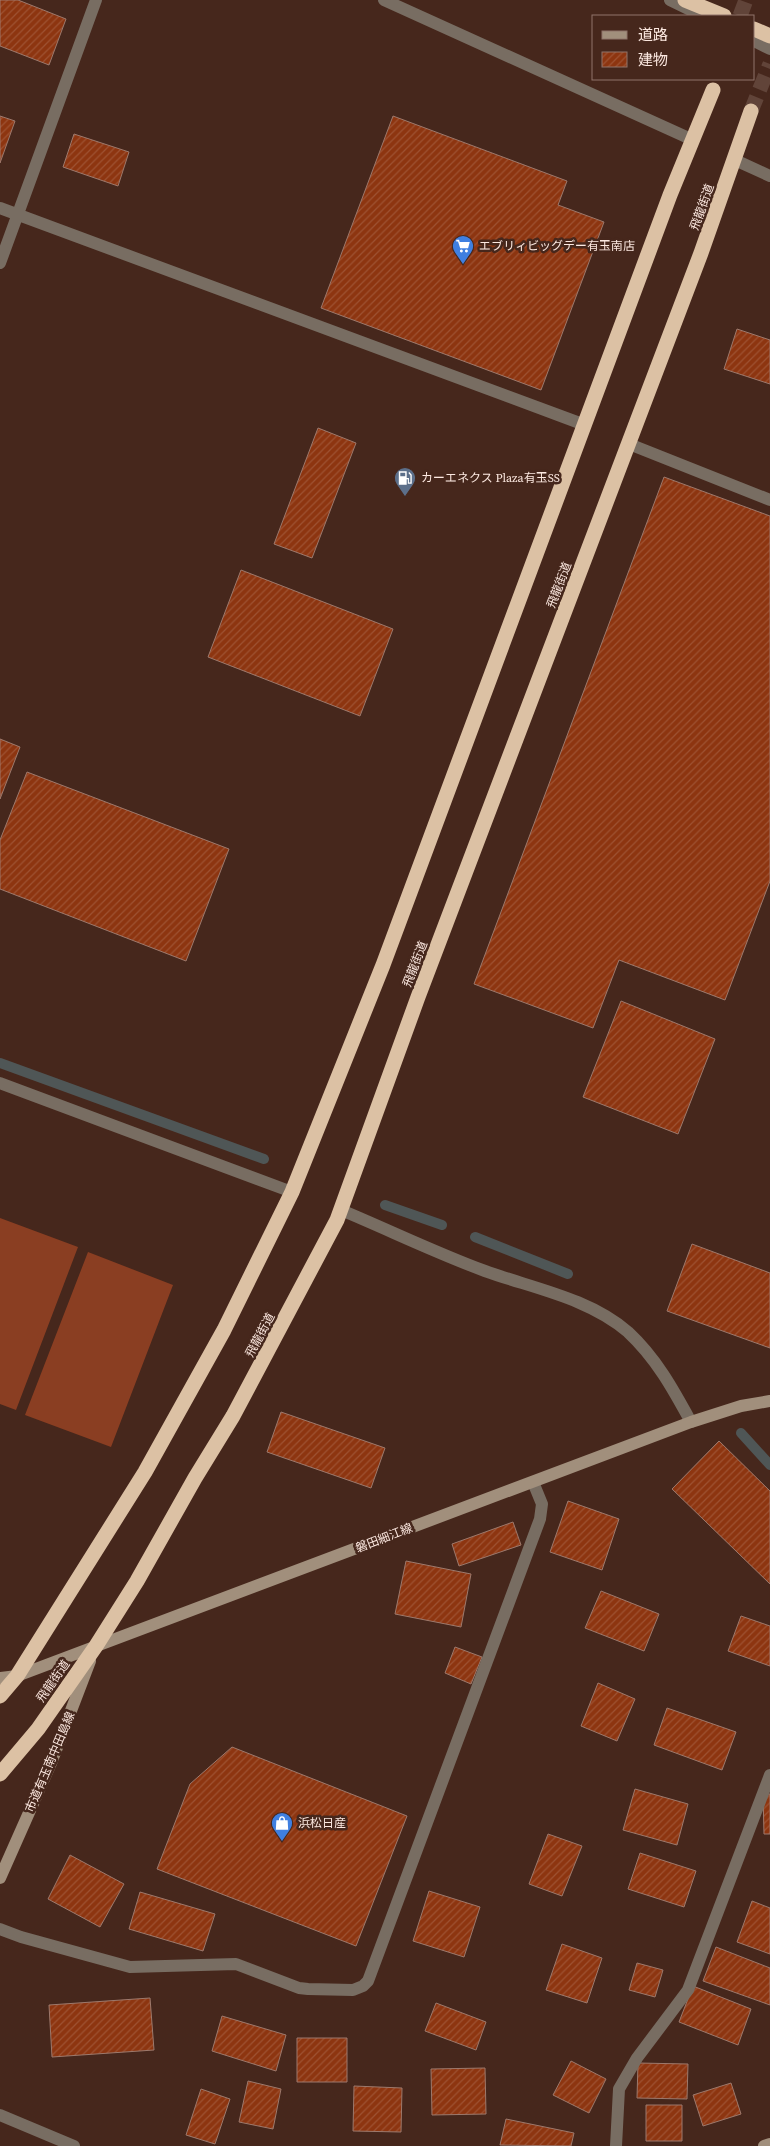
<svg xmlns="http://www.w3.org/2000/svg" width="770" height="2146" font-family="'Source Serif 4','Noto Sans JP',serif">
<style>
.garden{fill:#8a3e22}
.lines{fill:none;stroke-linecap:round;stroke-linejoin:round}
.stream{stroke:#4f5656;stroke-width:10}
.building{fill:url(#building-hatch);stroke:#9d796c}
.highway-tunnel{stroke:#614439;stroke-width:15;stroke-dasharray:15 8;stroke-linecap:butt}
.lane{stroke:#786d62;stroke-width:12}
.street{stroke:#786d62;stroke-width:12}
.secondary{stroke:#a18f7c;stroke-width:12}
.highway{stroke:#dcc1a4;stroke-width:15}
.labels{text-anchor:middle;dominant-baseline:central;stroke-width:5;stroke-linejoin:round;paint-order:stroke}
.street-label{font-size:12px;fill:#fce8e0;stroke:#46271c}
.poi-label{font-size:12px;fill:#fce8e0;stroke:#46271c;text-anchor:start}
</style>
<defs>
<pattern id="building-hatch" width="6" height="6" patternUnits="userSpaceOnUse" patternTransform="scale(1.25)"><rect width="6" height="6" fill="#8d3510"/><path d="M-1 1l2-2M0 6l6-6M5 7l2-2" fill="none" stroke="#9e5232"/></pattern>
</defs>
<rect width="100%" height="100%" fill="#46271c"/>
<path class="garden" d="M 0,1218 L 78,1247 L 16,1410 L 0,1404 Z
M 88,1252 L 173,1285 L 111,1447 L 25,1415 Z"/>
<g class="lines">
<path class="stream" d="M 0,1063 L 264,1159
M 385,1205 L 442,1225
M 475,1237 L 568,1274
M 741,1433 L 770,1465"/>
</g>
<path class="building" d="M 0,0 L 18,0 L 66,19 L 49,65 L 0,46 Z
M 0,116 L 15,121 L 0,163 Z
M 393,116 L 567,181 L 558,205 L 604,222 L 541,390 L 321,308 Z
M 74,134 L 129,152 L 118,186 L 63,167 Z
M 737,329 L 770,340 L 770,384 L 724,369 Z
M 318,428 L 356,443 L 312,558 L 274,544 Z
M 664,477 L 770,516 L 770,881 L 725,1000 L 619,960 L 593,1028 L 474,984 Z
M 241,570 L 393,629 L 360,716 L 208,657 Z
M 0,739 L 20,747 L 0,799 Z
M 27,772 L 229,849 L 186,961 L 0,889 L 0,840 Z
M 621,1001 L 715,1039 L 678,1134 L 583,1097 Z
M 692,1244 L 770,1273 L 770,1348 L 667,1311 Z
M 281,1412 L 385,1448 L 371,1488 L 267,1452 Z
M 719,1441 L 770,1491 L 770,1584 L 672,1489 Z
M 568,1501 L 619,1519 L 602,1570 L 550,1552 Z
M 513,1522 L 521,1545 L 459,1566 L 452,1544 Z
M 406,1561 L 471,1574 L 461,1627 L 395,1614 Z
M 601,1591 L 659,1614 L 644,1651 L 585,1628 Z
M 741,1616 L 770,1626 L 770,1666 L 728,1651 Z
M 455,1647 L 482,1657 L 471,1684 L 445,1673 Z
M 598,1683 L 635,1699 L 617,1741 L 581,1726 Z
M 667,1708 L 736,1732 L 722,1770 L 654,1745 Z
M 232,1747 L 407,1816 L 356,1946 L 157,1869 L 190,1784 Z
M 635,1789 L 688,1804 L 677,1845 L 623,1830 Z
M 763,1794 L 770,1794 L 770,1834 L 764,1834 Z
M 548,1834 L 582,1846 L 562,1896 L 529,1884 Z
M 640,1853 L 696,1871 L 684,1907 L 628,1889 Z
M 70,1855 L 124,1884 L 100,1927 L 48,1899 Z
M 429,1891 L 480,1907 L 464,1957 L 413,1941 Z
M 140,1892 L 215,1914 L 203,1951 L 129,1929 Z
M 752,1901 L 770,1908 L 770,1954 L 737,1942 Z
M 562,1944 L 602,1958 L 587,2003 L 546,1990 Z
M 716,1947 L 770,1968 L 770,2005 L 703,1981 Z
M 637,1963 L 663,1970 L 655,1997 L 629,1990 Z
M 693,1986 L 751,2009 L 738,2045 L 679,2022 Z
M 150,1998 L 154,2050 L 52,2057 L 49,2005 Z
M 436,2003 L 486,2022 L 476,2050 L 425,2031 Z
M 222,2016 L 286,2035 L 276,2071 L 212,2051 Z
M 297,2038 L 347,2038 L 347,2082 L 297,2082 Z
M 571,2061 L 606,2079 L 589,2113 L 553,2095 Z
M 638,2063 L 688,2064 L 687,2099 L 637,2098 Z
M 485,2068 L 486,2114 L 432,2115 L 431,2069 Z
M 248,2081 L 281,2089 L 273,2129 L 239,2122 Z
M 731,2083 L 741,2114 L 703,2126 L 693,2095 Z
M 354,2086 L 402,2088 L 401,2132 L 353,2131 Z
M 201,2089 L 230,2099 L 215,2144 L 186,2135 Z
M 646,2105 L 682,2105 L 682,2141 L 646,2141 Z
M 506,2119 L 574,2133 L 571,2146 L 500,2145 Z"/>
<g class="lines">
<path class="highway-tunnel" d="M 740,16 L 746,0
M 751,111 L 770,64"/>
<path class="lane" d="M 670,0 L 703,16
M 754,41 L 770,49"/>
<path class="street" d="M 384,0 L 693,140
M 735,160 L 770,176
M 0,208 L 585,425
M 0,263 L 96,0
M 629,444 L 770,500
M 0,1083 L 292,1192
M 341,1210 C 389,1230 436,1253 485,1271 C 532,1288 589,1298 628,1332 C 656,1358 673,1389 691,1422
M 0,1929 L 21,1937 L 130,1967 L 236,1964 L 299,1988 L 308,1989 L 353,1990 L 363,1986 L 368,1981 L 540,1519 L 542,1504 L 533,1482
M 0,2115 L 74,2146
M 616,2146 L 619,2089 L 637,2058 L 688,1990 L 770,1775"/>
<path class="secondary" d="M 0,1678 L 17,1676 L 691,1422 L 741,1406 L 770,1401
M 0,1878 L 51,1763 L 90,1661
M 764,2146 L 770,2144"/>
<path class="highway" d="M 685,0 L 724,16
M 754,29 L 770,36
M 0,1696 L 17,1676 L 145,1472 L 224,1330 L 292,1192 L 383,965 L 670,195 L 713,90
M 0,1774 L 38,1729 L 96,1646 L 137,1581 L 195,1478 L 233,1416 L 337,1220 L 418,997 L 701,253 L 751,111"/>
</g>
<defs>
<g id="supermarket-pin" transform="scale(1.125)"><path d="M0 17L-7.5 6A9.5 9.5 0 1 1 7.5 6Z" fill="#3f7fe0" stroke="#46271c"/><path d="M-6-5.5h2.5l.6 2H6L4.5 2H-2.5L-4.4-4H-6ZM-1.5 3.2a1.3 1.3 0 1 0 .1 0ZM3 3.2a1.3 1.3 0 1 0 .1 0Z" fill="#fff"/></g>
<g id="fuel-pin" transform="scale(1.125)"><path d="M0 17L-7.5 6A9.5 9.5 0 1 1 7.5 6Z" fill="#5c6f8a" stroke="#46271c"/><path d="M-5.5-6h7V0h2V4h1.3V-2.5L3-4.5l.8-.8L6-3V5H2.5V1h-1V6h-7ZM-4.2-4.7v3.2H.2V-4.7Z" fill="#fff"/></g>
<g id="shop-pin" transform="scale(1.125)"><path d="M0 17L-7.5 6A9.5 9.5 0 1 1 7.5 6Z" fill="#3f7fe0" stroke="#46271c"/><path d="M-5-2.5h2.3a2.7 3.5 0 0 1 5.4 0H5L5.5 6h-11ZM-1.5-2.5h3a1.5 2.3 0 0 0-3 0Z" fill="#fff"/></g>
</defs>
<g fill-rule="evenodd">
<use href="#supermarket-pin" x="463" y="246"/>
<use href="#fuel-pin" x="405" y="478"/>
<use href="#shop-pin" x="282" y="1823"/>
</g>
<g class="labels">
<g class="street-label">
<text transform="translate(702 207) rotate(-70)">飛龍街道</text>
<text transform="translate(559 585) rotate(-69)">飛龍街道</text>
<text transform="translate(415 964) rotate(-69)">飛龍街道</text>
<text transform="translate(260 1335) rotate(-62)">飛龍街道</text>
<text transform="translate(384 1538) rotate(-21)">磐田細江線</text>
<text transform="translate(53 1681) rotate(-55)">飛龍街道</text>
<text transform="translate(50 1762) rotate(-67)">市道有玉南中田島線</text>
</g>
<g class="poi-label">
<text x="479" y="246">エブリィビッグデー有玉南店</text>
<text x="421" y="478">カーエネクス Plaza有玉SS</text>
<text x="298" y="1823">浜松日産</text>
</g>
</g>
<rect x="592" y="15" width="162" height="65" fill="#46271c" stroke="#8f746a"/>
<rect x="602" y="31" width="25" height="8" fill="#a18f7c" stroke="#8f746a"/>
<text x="638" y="40" font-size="15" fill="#fce8e0">道路</text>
<rect x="602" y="52" width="25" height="15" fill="url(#building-hatch)" stroke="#8f746a"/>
<text x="638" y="65" font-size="15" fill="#fce8e0">建物</text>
</svg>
